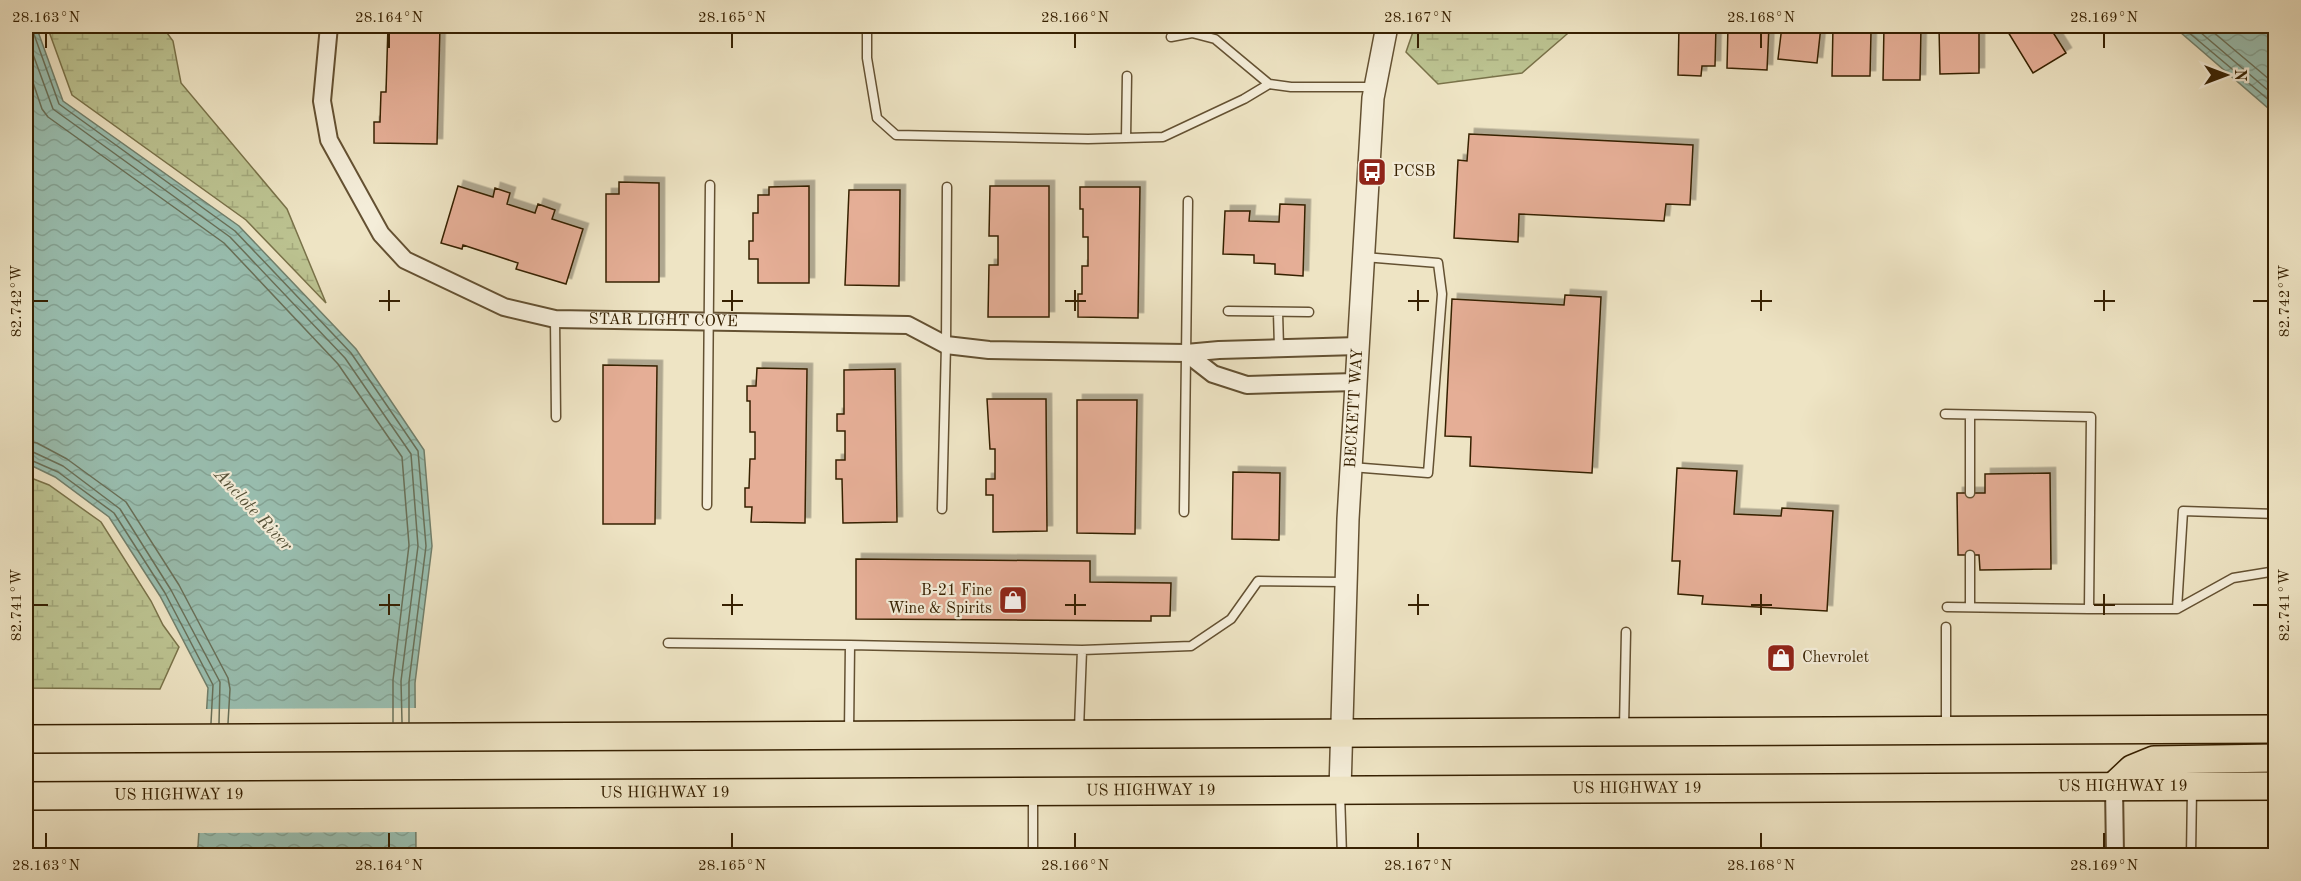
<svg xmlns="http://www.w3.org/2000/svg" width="2301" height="881" font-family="'Old Standard TT',serif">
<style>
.wetland{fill:url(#wetland-marsh);stroke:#797249;stroke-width:1.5}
.water{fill:url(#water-waves);stroke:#717f6b;stroke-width:1.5}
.pier{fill:#eee4c4}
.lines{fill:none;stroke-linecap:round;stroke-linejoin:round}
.shore{stroke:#687059;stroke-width:1.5}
.building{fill:#e5ae96;stroke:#362001;stroke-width:1.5;filter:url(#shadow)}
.service-casing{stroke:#645132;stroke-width:11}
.minor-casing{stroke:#645132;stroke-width:20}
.tertiary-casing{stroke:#645132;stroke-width:24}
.trunk-casing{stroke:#362001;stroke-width:30}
.service{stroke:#f4edd9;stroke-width:8}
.minor{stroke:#f4edd9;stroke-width:16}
.tertiary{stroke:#f4edd9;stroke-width:21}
.trunk{stroke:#eee4c4;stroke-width:27}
.ticks{fill:none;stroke:#362001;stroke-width:2}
.labels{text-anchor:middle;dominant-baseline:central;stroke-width:4.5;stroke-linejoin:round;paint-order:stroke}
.poi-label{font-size:16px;fill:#362001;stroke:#f4edd9;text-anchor:start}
.street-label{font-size:16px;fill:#362001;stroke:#f4edd9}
.water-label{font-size:18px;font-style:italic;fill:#545036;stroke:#f4edd9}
.neatline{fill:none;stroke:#362001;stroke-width:2}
.ticks-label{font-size:15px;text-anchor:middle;fill:#362001}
</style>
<defs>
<pattern id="wetland-marsh" width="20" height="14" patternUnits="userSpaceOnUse" patternTransform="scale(1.5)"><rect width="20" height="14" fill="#bcc391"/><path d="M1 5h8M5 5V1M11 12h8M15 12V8" fill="none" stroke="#a2a77b"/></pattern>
<pattern id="water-waves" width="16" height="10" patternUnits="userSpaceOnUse" patternTransform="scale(1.5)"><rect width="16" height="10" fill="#99bfb1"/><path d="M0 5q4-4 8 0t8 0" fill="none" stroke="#84a496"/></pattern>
<filter id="shadow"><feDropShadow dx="5.5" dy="-5.5" stdDeviation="0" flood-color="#0004"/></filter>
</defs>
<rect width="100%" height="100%" fill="#eee4c4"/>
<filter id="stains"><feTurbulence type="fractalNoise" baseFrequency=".00333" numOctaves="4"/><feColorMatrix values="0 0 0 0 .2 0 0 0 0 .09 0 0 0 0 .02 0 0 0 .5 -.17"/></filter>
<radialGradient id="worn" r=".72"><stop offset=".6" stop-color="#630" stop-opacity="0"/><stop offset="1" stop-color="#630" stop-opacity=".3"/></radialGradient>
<path class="wetland" d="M 47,26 L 162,26 L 173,41 L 181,83 L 287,209 L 326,303 L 246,220 L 72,95 Z
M 1415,26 L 1574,26 L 1574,28 L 1522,73 L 1438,84 L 1406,52 Z
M 26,476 L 49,485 L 101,522 L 151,601 L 163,625 L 179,647 L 160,689 L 26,688 Z"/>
<path class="water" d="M 26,26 L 36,26 L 63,101 L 239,226 L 356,349 L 424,450 L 432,546 L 415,683 L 416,855 L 194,855 L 198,846 L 208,688 L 160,596 L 109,517 L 55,477 L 26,463 Z
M 2172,26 L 2275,26 L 2275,114 L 2173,26 Z"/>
<path class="pier" d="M 418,708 L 419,832 L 196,833 L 203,709 Z"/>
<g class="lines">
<path class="shore" d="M 31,26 L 59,104 L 235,231 L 351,353 L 418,451 L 426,546 L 409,682 L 409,722
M 2181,26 L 2276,106
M 2193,26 L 2276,97
M 2206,26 L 2276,85
M 26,35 L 53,109 L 230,237 L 345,358 L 411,454 L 418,546 L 401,681 L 402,722
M 26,62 L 42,109 L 48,117 L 224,243 L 338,364 L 402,457 L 409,545 L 393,680 L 393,722
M 26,441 L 37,443 L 67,459 L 126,502 L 179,585 L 228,678 L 230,689 L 228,723
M 26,450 L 33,452 L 63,466 L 120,509 L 171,590 L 220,682 L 219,723
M 26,458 L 58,472 L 114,513 L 165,593 L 213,685 L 211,723"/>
</g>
<path class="building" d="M 388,26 L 440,26 L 437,144 L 374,143 L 374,122 L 380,122 L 381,92 L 386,92 Z
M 1679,26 L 1716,26 L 1715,66 L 1702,66 L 1701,76 L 1678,75 Z
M 1728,26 L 1769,26 L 1767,70 L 1727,68 Z
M 1782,26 L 1821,26 L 1817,63 L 1778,59 Z
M 1833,26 L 1855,26 L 1855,31 L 1871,32 L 1870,76 L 1832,76 Z
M 1884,26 L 1921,26 L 1920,80 L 1883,80 Z
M 1979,26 L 1979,73 L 1940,74 L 1939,27 Z
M 2019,26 L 2049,26 L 2066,53 L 2033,73 L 2008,32 Z
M 1469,134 L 1693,145 L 1690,205 L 1666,204 L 1664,221 L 1519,214 L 1518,242 L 1454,238 L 1458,160 L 1467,161 Z
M 619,182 L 659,183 L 659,282 L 606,282 L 606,194 L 619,194 Z
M 458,186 L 493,197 L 495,188 L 510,193 L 507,204 L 535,213 L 538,204 L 555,210 L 552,219 L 583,229 L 566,284 L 516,269 L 518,263 L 463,245 L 462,249 L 441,243 Z
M 809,186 L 809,283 L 758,283 L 758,259 L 749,259 L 749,241 L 753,241 L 753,213 L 758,213 L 758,195 L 769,195 L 769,187 Z
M 990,186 L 1049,186 L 1049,317 L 988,317 L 989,265 L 998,265 L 998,236 L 989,236 Z
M 1080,187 L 1140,187 L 1138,318 L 1078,317 L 1078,294 L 1082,294 L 1082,266 L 1088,266 L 1088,237 L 1083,237 L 1083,209 L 1080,209 Z
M 849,190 L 900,190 L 899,286 L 845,285 Z
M 1280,204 L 1305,205 L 1303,276 L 1275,274 L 1275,264 L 1254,263 L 1254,255 L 1223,254 L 1225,211 L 1250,211 L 1249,221 L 1279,222 Z
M 1565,295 L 1601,297 L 1592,473 L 1470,466 L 1471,437 L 1445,436 L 1452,299 L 1564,305 Z
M 603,365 L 657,366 L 655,524 L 603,524 Z
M 757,368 L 807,369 L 805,523 L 751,522 L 752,507 L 745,507 L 745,488 L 749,488 L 750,459 L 755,459 L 755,432 L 750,432 L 750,401 L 747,401 L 747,386 L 756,386 Z
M 895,369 L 897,522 L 843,523 L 842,479 L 836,479 L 836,460 L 845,460 L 845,431 L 837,431 L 837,414 L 844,414 L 844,370 Z
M 987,399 L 1046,399 L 1047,531 L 993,532 L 993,495 L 986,495 L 986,479 L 995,479 L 995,449 L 990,449 Z
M 1077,400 L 1137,400 L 1135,534 L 1077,533 Z
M 1677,468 L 1737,471 L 1734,514 L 1781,516 L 1782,508 L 1833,511 L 1827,611 L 1702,604 L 1703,596 L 1678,594 L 1680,561 L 1672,561 Z
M 1233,472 L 1280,473 L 1279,540 L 1232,539 Z
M 2050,473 L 2051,569 L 1980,570 L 1979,555 L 1958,555 L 1957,493 L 1985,493 L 1985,474 Z
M 856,559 L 1090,561 L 1090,582 L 1171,583 L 1170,616 L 1151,616 L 1151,621 L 856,619 Z"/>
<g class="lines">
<g class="service-casing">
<path id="service" d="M 867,26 L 867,58 L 877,118 L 896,135 L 1088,139 L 1163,137 L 1244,99 L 1269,84 L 1291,87 L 1375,87
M 1171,37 L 1192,33 L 1215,39 L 1269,84
M 1126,138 L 1127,76
M 1228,311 L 1309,312
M 1278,312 L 1279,348
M 555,319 L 556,417
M 1945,414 L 2091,417 L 2089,609 L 1947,607
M 1970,415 L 1970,493
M 1351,467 L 1428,473 L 1442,294 L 1438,263 L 1364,257
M 707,505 L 710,185
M 942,509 L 946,345 L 947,187
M 1184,512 L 1188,201
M 1970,607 L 1970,555
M 2089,609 L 2177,609 L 2233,578 L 2276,571
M 2177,609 L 2183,511 L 2276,514
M 1946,627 L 1946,727
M 668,643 L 850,645
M 1082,650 L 1191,646 L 1231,619 L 1258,581 L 1345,582
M 1624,727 L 1626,632
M 849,732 L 850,645 L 1082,650 L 1079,729
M 1340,793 L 1342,856
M 1033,795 L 1033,856
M 2191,856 L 2192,789"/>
</g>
<g class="minor-casing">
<g id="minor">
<path id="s1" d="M 329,26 L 322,101 L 329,140 L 381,234 L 405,260 L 504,307 L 555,319 L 908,325 L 946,345 L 989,350 L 1186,353 L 1219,350 L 1358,346"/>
<path d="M 1186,353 L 1213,374 L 1247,385 L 1356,382"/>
<path d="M 2114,786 L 2115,856"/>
</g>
</g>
<g class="tertiary-casing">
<g id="tertiary">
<path id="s2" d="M 1340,790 L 1348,519 L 1373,98 L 1387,26"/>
</g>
</g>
<g class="trunk-casing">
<g id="trunk">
<path d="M 26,739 L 2276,729"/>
<path d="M 2114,786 L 2132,769 L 2154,760 L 2276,758"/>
<path id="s3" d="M 26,796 L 2276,786"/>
</g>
</g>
<use href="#service" class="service"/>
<use href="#minor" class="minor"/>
<use href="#tertiary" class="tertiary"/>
<use href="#trunk" class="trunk"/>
</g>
<path class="ticks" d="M 46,33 L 46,48M 389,33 L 389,48M 732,33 L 732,48M 1075,33 L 1075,48M 1418,33 L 1418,48M 1761,33 L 1761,48M 2104,33 L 2104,48M 389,290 L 389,311M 732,290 L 732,311M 1075,290 L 1075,311M 1418,290 L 1418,311M 1761,290 L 1761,311M 2104,290 L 2104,311M 33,301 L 48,301M 379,301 L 400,301M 722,301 L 743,301M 1065,301 L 1086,301M 1408,301 L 1429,301M 1751,301 L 1772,301M 2094,301 L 2115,301M 2253,301 L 2268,301M 389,594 L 389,615M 732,594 L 732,615M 1075,594 L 1075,615M 1418,594 L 1418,615M 1761,594 L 1761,615M 2104,594 L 2104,615M 33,605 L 48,605M 379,605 L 400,605M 722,605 L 743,605M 1065,605 L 1086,605M 1408,605 L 1429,605M 1751,605 L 1772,605M 2094,605 L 2115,605M 2253,605 L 2268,605M 46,833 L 46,848M 389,833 L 389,848M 732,833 L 732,848M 1075,833 L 1075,848M 1418,833 L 1418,848M 1761,833 L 1761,848M 2104,833 L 2104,848"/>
<defs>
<g id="bus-square" transform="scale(1.5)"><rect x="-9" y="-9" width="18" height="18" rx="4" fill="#8f2418" stroke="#f4edd9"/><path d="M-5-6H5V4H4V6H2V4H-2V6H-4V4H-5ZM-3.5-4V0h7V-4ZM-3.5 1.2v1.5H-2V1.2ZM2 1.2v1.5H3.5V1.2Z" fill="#fff"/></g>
<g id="shop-square" transform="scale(1.5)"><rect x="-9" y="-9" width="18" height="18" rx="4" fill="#8f2418" stroke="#f4edd9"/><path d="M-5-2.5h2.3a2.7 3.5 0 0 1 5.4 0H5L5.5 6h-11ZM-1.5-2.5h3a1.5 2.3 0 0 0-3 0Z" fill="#fff"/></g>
</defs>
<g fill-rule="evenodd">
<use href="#bus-square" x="1372" y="172"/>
<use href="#shop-square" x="1013" y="600"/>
<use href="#shop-square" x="1781" y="658"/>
</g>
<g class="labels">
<g class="poi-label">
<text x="1393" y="172">PCSB</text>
<text x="992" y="591" text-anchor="end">B-21 Fine<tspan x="992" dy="18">Wine &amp; Spirits</tspan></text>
<text x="1802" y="658">Chevrolet</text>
</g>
<g class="street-label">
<text stroke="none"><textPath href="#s1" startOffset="528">STAR LIGHT COVE</textPath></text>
<text stroke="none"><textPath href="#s2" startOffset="382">BECKETT WAY</textPath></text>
<text stroke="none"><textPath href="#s3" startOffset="2097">US HIGHWAY 19</textPath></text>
<text stroke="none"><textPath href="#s3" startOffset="1611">US HIGHWAY 19</textPath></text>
<text stroke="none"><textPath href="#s3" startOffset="1125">US HIGHWAY 19</textPath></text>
<text stroke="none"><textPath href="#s3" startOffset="639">US HIGHWAY 19</textPath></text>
<text stroke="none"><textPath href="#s3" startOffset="153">US HIGHWAY 19</textPath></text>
</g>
<g class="water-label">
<text transform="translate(253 510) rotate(47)">Anclote River</text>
</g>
</g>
<rect width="2301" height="881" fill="none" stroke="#eee4c4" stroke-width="66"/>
<g transform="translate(2226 75) rotate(90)" stroke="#f4edd9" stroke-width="4.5" paint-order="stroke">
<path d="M0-4.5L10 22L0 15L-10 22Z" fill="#362001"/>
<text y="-9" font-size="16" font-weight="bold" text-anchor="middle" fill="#362001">N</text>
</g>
<rect x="33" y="33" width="2235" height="815" class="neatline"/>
<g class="ticks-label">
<text x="46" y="22">28.163°N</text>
<text x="389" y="22">28.164°N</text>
<text x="732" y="22">28.165°N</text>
<text x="1075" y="22">28.166°N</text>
<text x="1418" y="22">28.167°N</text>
<text x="1761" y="22">28.168°N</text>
<text x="2104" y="22">28.169°N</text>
<text transform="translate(2284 301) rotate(-90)" y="5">82.742°W</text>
<text transform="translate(16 301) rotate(-90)" y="5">82.742°W</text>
<text transform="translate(2284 605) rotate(-90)" y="5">82.741°W</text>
<text transform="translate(16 605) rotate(-90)" y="5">82.741°W</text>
<text x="46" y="870">28.163°N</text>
<text x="389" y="870">28.164°N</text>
<text x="732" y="870">28.165°N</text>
<text x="1075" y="870">28.166°N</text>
<text x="1418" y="870">28.167°N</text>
<text x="1761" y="870">28.168°N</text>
<text x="2104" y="870">28.169°N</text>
</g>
<rect width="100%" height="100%" filter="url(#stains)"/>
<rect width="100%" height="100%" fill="url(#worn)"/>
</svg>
